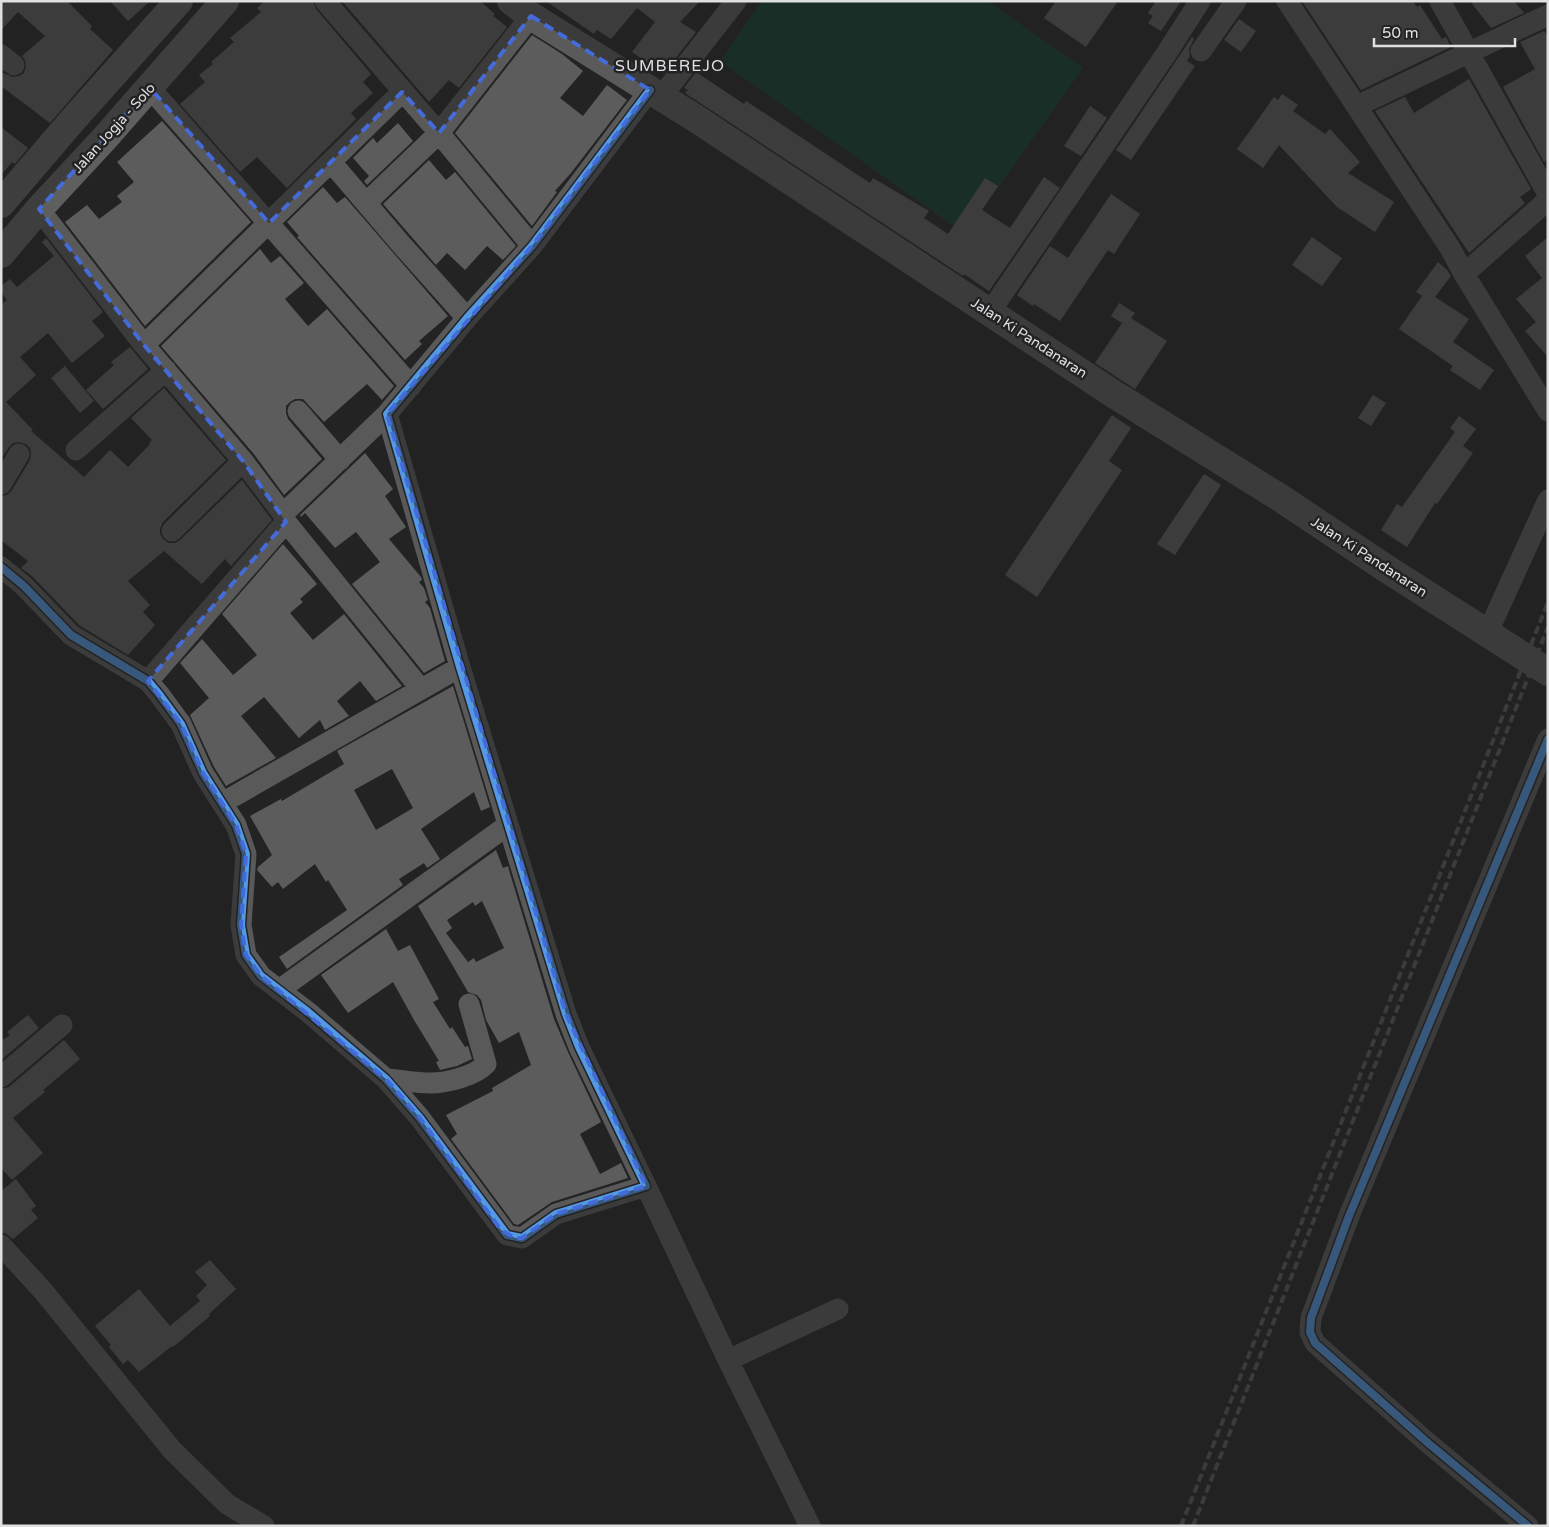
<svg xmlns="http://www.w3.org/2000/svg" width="1549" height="1527" font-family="'Varela Round',sans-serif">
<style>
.green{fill:#0c3d2d}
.building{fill:#5d5c5c;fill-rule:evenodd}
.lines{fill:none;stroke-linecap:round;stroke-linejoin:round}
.street{stroke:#595959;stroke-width:21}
.secondary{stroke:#5a5a5a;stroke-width:28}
.highway{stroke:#5f5f5f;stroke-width:28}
.rail{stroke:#59595a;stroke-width:4;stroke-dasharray:8 4;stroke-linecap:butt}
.cycleway-casing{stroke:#232224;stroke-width:11}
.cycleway{stroke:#5399e6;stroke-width:8}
.marked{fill:none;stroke:#446bda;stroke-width:4;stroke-dasharray:10 6;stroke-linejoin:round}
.labels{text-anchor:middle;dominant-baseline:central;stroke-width:5;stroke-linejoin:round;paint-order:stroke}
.street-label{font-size:14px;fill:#e0e0e1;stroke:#232224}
.quarter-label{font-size:16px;letter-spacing:1px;fill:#e0e0e1;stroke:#232224}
</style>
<rect width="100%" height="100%" fill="#232323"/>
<path class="green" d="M 762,1 L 988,1 L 1083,68 L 965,234 L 720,61 Z"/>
<path class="building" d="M 1,1 L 67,1 L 92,26 L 90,29 L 113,50 L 50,123 L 1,86 L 1,74 L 3,73 L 13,77 L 19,76 L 24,73 L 26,66 L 25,60 L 22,56 L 45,36 L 18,12 L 1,30 Z
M 110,1 L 150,1 L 128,21 Z
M 265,1 L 313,1 L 316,9 L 371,74 L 363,82 L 373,93 L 351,113 L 356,119 L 287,188 L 257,157 L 240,172 L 180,104 L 205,82 L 199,75 L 213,64 L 211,62 L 234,42 L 230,38 L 261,12 L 257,8 Z
M 342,1 L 480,1 L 495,14 L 493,16 L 507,27 L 459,88 L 449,80 L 429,102 Z
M 546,1 L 700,1 L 680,22 L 696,32 L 663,74 L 632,52 L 655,22 L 637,8 L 611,39 L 597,30 L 594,34 Z
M 1056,1 L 1118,1 L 1086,47 L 1044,18 Z
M 1156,1 L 1181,1 L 1161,31 L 1148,23 L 1153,16 L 1148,13 Z
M 1302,1 L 1413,1 L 1417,7 L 1420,5 L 1442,39 L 1446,37 L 1451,47 L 1361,90 Z
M 1470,1 L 1514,1 L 1524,13 L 1491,28 Z
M 1239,19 L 1256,31 L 1241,52 L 1224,40 Z
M 1544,31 L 1548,36 L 1548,160 L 1544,162 L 1503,87 L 1535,69 L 1520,42 Z
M 532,35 L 562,54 L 583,71 L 560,98 L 583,116 L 607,85 L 627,100 L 571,173 L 555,191 L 557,192 L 532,226 L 455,133 Z
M 1192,37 L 1194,39 L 1189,49 L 1190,56 L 1187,61 L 1195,66 L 1131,160 L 1116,150 Z
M 696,72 L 744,104 L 746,101 L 870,183 L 873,178 L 929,211 L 924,218 L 948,234 L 985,178 L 998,186 L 982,210 L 1010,228 L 1044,177 L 1060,188 L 989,291 L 964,274 L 963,276 L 685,93 L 688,90 L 684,88 Z
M 1469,79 L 1531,189 L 1520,197 L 1525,203 L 1469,253 L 1375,111 L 1405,97 L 1414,113 Z
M 1282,94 L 1298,105 L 1293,111 L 1325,134 L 1330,129 L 1360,162 L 1348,173 L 1394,202 L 1375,232 L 1337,207 L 1279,145 L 1263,168 L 1237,149 L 1274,97 L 1278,100 Z
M 1090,106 L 1107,118 L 1081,156 L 1064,146 Z
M 162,121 L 251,222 L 145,326 L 65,222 L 87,205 L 99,219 L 122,202 L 117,196 L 134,182 L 117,162 Z
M 398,123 L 413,141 L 367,185 L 364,181 L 369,176 L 353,158 L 373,138 L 377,143 Z
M 1,127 L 28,148 L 15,164 L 12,162 L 1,175 Z
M 429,160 L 446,180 L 455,172 L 516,246 L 503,260 L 487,246 L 465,270 L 447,253 L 436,265 L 383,204 Z
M 323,187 L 337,203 L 345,197 L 448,316 L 419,341 L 422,344 L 405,360 L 297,237 L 299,236 L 287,222 Z
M 1111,194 L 1140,214 L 1114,254 L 1108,250 L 1060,321 L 1034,304 L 1033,306 L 1017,295 L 1050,246 L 1068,258 Z
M 1312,237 L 1342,258 L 1322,286 L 1292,265 Z
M 1548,237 L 1548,357 L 1525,331 L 1536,322 L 1516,299 L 1542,278 L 1525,256 Z
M 46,238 L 103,312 L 92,321 L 105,336 L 72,363 L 48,333 L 20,357 L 36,375 L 6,402 L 33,430 L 31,431 L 84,477 L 110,450 L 128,467 L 150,444 L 149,443 L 152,440 L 131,418 L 164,388 L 226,460 L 163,522 L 160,528 L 160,534 L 163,539 L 169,543 L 175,543 L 180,540 L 242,480 L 272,520 L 231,566 L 225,559 L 202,584 L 164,551 L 128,581 L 150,605 L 143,612 L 155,625 L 128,655 L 79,625 L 33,577 L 21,568 L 28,561 L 1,540 L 1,496 L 7,495 L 12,490 L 30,460 L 31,454 L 30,448 L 26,444 L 19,442 L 13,443 L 9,447 L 1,459 L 1,305 L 7,300 L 1,292 L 1,286 L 10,279 L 17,287 L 54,256 L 42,242 Z
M 260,249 L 271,263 L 280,256 L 304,283 L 285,299 L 308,326 L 327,309 L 394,386 L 382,400 L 367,384 L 324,422 L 303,399 L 295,399 L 290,402 L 286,406 L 286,413 L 288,419 L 322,459 L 284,495 L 253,453 L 161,346 Z
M 1438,262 L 1447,270 L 1451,276 L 1435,297 L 1469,319 L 1453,342 L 1494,370 L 1480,390 L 1450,370 L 1453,366 L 1399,329 L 1422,296 L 1416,292 Z
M 1119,303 L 1135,313 L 1131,318 L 1167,341 L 1135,389 L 1095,363 L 1122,323 L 1111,316 Z
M 130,347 L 148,369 L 103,409 L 86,390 L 114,365 L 111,362 Z
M 65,366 L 94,401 L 80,413 L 51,378 Z
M 1373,395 L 1386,403 L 1371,426 L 1358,418 Z
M 1112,415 L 1131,428 L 1109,461 L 1122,470 L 1037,597 L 1005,575 Z
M 1459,416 L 1476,429 L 1463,446 L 1473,453 L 1437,504 L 1435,503 L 1407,547 L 1381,530 L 1397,504 L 1402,507 L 1455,432 L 1450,428 Z
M 365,453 L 393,489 L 385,496 L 406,527 L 389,539 L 421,577 L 422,580 L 419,582 L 424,588 L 428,600 L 425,602 L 430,608 L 445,661 L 424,673 L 352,584 L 380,562 L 356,532 L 335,548 L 305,513 L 301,517 L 300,515 Z
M 1204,474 L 1221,485 L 1175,555 L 1157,544 Z
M 283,544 L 317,584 L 300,599 L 303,602 L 290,613 L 313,640 L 344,614 L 402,686 L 376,701 L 360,681 L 337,701 L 349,716 L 325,730 L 320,720 L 299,738 L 264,697 L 241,716 L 276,758 L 226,786 L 214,767 L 190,715 L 209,698 L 180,663 L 202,639 L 233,675 L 257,655 L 222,614 Z
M 453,686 L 490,807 L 481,811 L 474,792 L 421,829 L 440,859 L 427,868 L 424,863 L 399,879 L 403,885 L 287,969 L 279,957 L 347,910 L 328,880 L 326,882 L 315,864 L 283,889 L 278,882 L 272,887 L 257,870 L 258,867 L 272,855 L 250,816 L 281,799 L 282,801 L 344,764 L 337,751 ZM 392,769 L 413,808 L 376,830 L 354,790 Z
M 496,850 L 503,868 L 508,866 L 509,870 L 554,1019 L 568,1052 L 601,1122 L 580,1134 L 600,1174 L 621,1163 L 628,1178 L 552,1202 L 518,1225 L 514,1224 L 451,1139 L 457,1134 L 446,1115 L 493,1091 L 492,1088 L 531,1065 L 519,1032 L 499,1043 L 486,1020 L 481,1000 L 477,995 L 468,992 L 418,906 ZM 482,901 L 504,948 L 476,962 L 474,958 L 468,962 L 446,933 L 452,928 L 447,920 L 473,902 L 475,906 Z
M 386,929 L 398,951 L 410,945 L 439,999 L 433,1002 L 450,1029 L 452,1027 L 465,1047 L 468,1046 L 472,1059 L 457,1066 L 440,1070 L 436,1062 L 439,1061 L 414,1020 L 393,982 L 348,1013 L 321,975 Z
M 28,1015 L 39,1028 L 1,1060 L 1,1041 L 10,1035 L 7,1032 Z
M 64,1040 L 80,1059 L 43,1090 L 45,1092 L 13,1118 L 43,1153 L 12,1180 L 1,1168 L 1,1089 L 9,1087 Z
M 16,1179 L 36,1206 L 31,1210 L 38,1218 L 13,1239 L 5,1233 L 1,1233 L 1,1191 Z
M 210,1260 L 236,1289 L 209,1314 L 210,1316 L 173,1347 L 172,1346 L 139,1372 L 128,1360 L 123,1364 L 109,1347 L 111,1345 L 95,1326 L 139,1289 L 170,1326 L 200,1301 L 196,1296 L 207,1285 L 195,1272 Z"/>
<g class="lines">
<path class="street" d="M 325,1 L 439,133 L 532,246
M 1287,1 L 1450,248 L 1464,274 L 1548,411
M 1440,1 L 1548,194
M 1201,51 L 1236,1
M 1,55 L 14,65
M 150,88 L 411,386
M 661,97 L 736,1
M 1357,106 L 1548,15
M 331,162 L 400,243 L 467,318
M 366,203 L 439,133 L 531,16
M 39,209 L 144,345 L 243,461 L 283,514 L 286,522 L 420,688
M 1464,274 L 1548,200
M 990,312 L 1166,54 L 1200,1
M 144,345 L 402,92
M 298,411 L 340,460
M 76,450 L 166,370
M 1,484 L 19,454
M 283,514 L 387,414
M 172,531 L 243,461
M 1,567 L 24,586 L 71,635 L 148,681 L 159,694 L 181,724 L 203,773 L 236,825 L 246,854 L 241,925 L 246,955 L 261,976 L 308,1012 L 386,1079 L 420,1118 L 507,1235 L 522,1238 L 556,1214 L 646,1186 L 579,1047 L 566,1014 L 460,667 L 387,414 L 467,318 L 532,246 L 650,90
M 1487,634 L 1548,500
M 148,681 L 286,522
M 222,803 L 460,667
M 279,990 L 508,825
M 1,1077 L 62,1025
M 386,1079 C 401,1080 416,1083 430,1083 C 447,1083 475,1076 486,1064 L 469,1004
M 646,1186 L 728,1360 L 810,1526
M 1,1245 L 44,1292 L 172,1450 L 227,1504 L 264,1526
M 728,1360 L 838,1309
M 1528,1526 L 1428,1443 L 1315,1343 L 1310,1332 L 1311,1318 L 1349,1216 L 1548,739"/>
<path class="secondary" d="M 511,1 L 531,16 L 695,118 L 1112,393 L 1282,499 L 1387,569 L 1548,672"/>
<path class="highway" d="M 1,204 L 71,122 L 179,1
M 1,254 L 39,209 L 104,139 L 225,1"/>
<path class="rail" d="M 1181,1526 L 1548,602
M 1193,1526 L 1548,627"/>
<g class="cycleway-casing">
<path id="cycleway" d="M 1,567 L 24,586 L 71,635 L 148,681 L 159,694 L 181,724 L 203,773 L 236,825 L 246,854 L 241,925 L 246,955 L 261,976 L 308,1012 L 386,1079 L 420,1118 L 507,1235 L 522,1238 L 556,1214 L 646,1186 L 579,1047 L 566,1014 L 460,667 L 387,414 L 467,318 L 532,246 L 650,90
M 1528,1526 L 1428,1443 L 1315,1343 L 1310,1332 L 1311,1318 L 1349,1216 L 1548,739"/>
</g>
<use href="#cycleway" class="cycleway"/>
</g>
<path d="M0 0H1549V1527H0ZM 531,16 L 650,90 L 532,246 L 387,414 L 566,1014 L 646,1186 L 556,1214 L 522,1238 L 515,1238 L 501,1230 L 420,1118 L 386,1079 L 261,976 L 246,955 L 241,925 L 246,854 L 236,825 L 203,773 L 181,724 L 148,681 L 286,522 L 243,461 L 144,345 L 39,209 L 150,88 L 269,223 L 402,92 L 439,133 Z" fill="#232323" fill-opacity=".55" fill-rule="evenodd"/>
<path class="marked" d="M 531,16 L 650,90 L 532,246 L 387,414 L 566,1014 L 646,1186 L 556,1214 L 522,1238 L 515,1238 L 501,1230 L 420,1118 L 386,1079 L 261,976 L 246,955 L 241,925 L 246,854 L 236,825 L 203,773 L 181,724 L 148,681 L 286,522 L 243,461 L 144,345 L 39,209 L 150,88 L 269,223 L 402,92 L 439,133 Z"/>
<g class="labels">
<g class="street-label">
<text transform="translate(114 128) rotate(-48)">Jalan Jogja - Solo</text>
<text transform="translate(1029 338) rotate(33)">Jalan Ki Pandanaran</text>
<text transform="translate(1369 557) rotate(33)">Jalan Ki Pandanaran</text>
</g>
<g class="quarter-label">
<text x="670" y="66">SUMBEREJO</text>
</g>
</g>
<rect width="1549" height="1527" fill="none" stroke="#e0e0e1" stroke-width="5"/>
<path d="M1374 38v8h141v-8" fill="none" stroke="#e0e0e1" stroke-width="2.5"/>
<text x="1382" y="38" font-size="15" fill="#e0e0e1" stroke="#232224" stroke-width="4" paint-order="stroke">50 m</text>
</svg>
